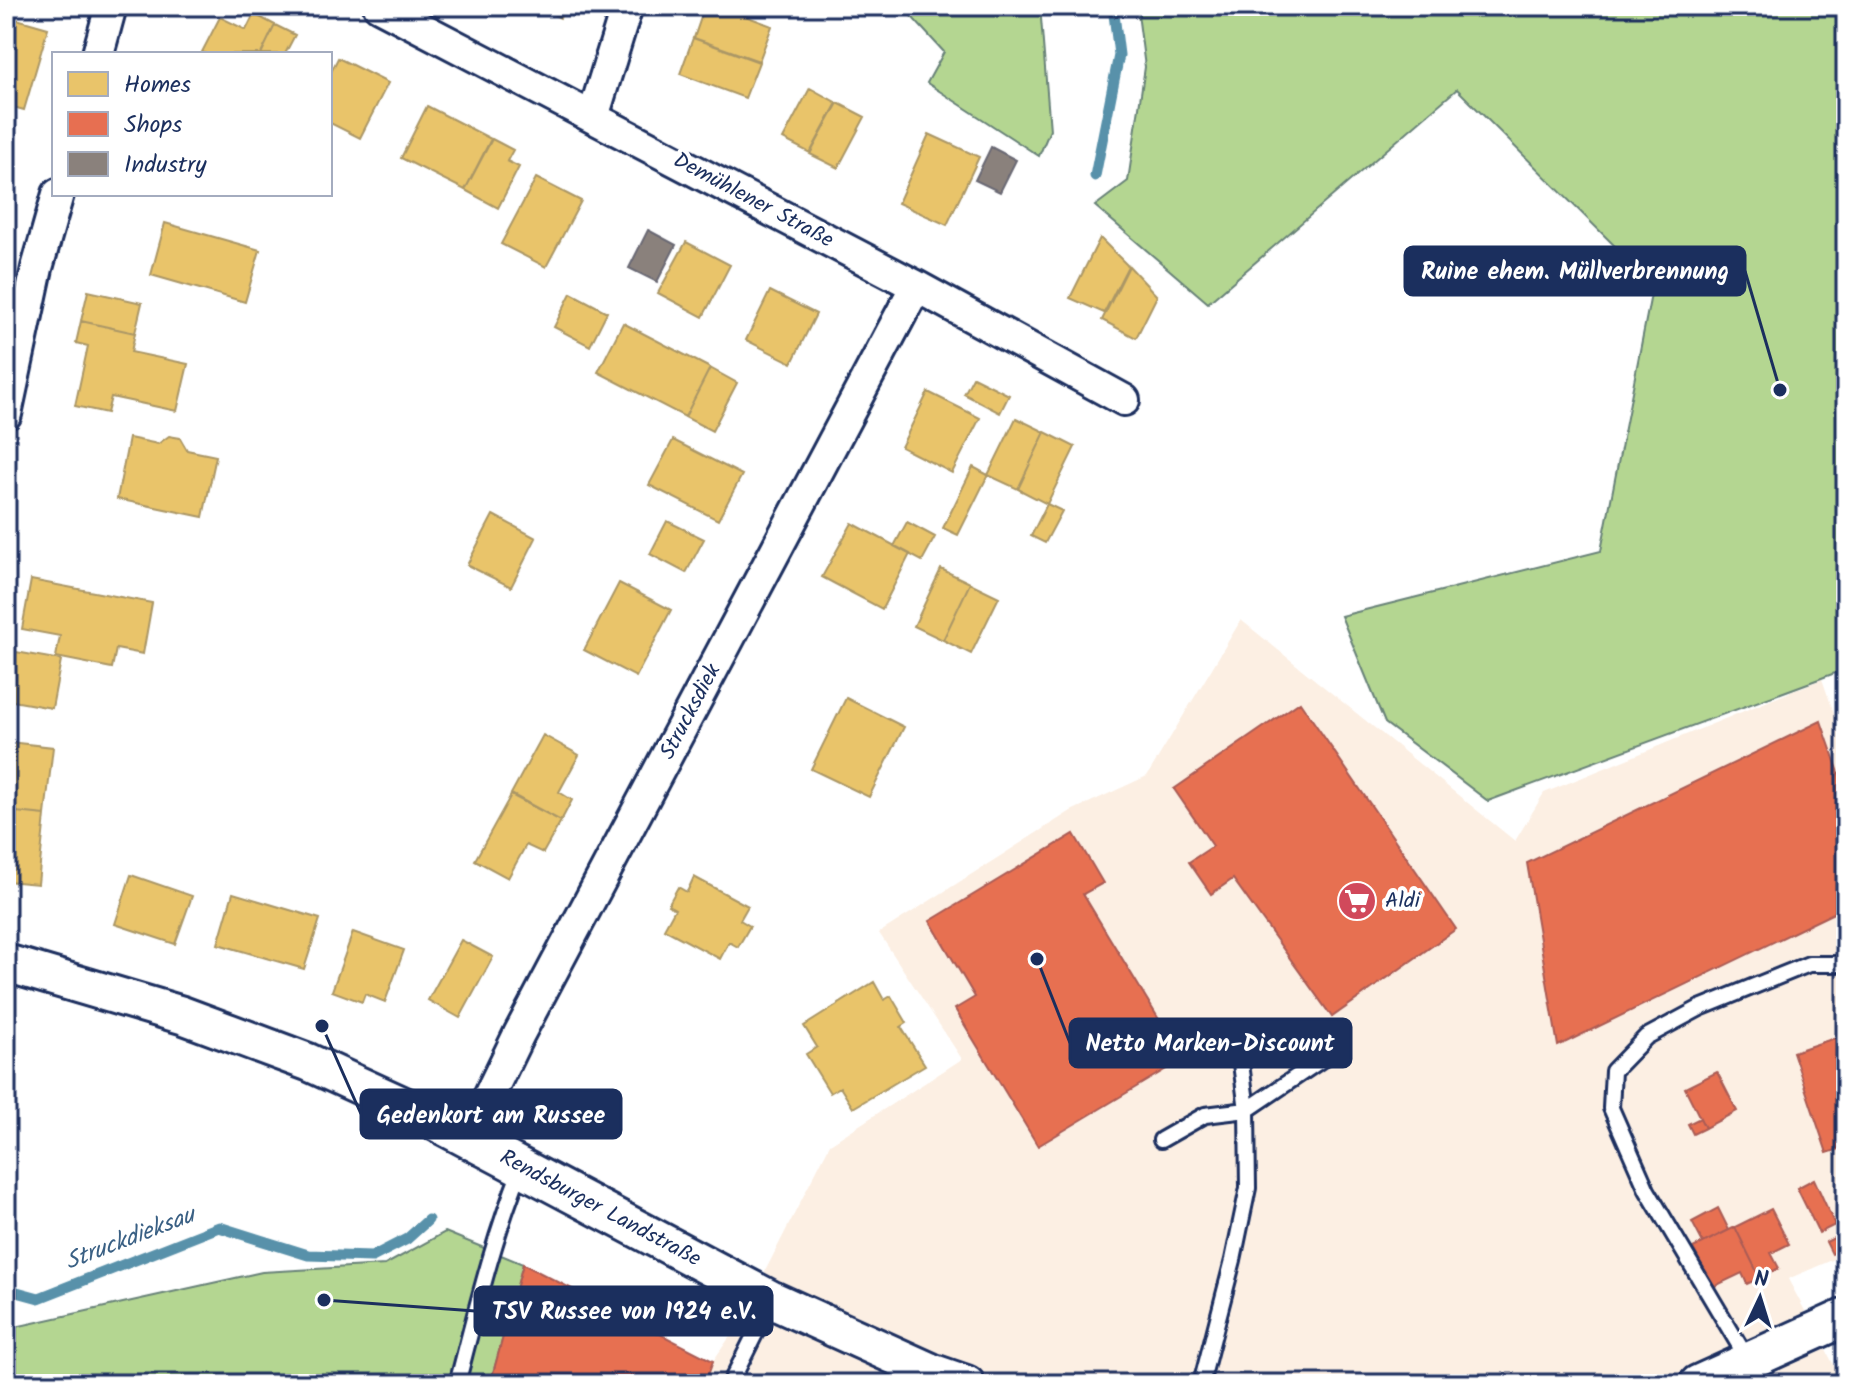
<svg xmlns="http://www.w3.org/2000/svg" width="1852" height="1390" font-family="Kalam,sans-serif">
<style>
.built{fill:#fcefe3}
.green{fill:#b4d691;stroke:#688278;stroke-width:2}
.homes{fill:#e9c46a;stroke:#ab9766;stroke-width:2}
.shops{fill:#e76f51;stroke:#aa5c55;stroke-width:2}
.industry{fill:#8a817c;stroke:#696873;stroke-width:2}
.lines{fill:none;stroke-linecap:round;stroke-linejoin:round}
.stream{stroke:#5991aa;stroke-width:11}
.service-casing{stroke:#1b2f5e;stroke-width:20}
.minor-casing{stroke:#1b2f5e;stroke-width:36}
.tertiary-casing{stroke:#1b2f5e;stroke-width:42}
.service{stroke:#fff;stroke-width:14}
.minor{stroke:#fff;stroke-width:30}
.tertiary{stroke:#fff;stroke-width:36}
.labels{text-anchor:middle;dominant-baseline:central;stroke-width:8;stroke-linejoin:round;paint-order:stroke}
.street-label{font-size:22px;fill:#1b2f5e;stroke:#fff}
.poi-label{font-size:22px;fill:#1b2f5e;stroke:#fff;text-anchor:start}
.water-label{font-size:24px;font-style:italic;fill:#3a6084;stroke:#fff}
.leader{fill:none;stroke:#1b2f5e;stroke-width:3}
.callout-dot{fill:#1b2f5e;stroke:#fff;stroke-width:3}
.callout{fill:#1b2f5e;stroke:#1b2f5e;stroke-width:3}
.callout-label{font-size:24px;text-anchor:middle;font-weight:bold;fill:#fff}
</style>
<rect width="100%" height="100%" fill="#fff"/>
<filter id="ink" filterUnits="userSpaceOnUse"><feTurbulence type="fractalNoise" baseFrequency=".0125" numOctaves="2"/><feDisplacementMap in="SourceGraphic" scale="16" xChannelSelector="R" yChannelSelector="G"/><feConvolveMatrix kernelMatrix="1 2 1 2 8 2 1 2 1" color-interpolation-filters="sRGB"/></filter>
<g filter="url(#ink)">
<path class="built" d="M 1241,620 L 1515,841 L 1544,793 L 1822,679 L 1846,747 L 1846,1254 L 1788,1279 L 1844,1384 L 705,1384 L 713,1361 L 736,1328 L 830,1144 L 962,1059 L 879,933 L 1071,811 L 1147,776 Z"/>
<path class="green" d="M 902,6 L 1040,6 L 1050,130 L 1039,156 L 927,83 L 944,52 Z
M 1137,6 L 1846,6 L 1846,669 L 1488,801 L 1385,723 L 1341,616 L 1601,551 L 1653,284 L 1457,89 L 1208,303 L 1095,206 L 1128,181 L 1145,67 Z
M 445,1232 L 523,1264 L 490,1384 L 6,1384 L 6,1329 L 262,1272 L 385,1265 Z"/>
<path class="homes" d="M 538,6 L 566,6 L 560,18 Z
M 705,6 L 719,6 L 772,26 L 759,61 L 694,38 Z
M 254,14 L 275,25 L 261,54 L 206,54 L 202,52 L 220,17 L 246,30 Z
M 6,16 L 48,28 L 24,110 L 6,105 Z
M 275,25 L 295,35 L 285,54 L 261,54 Z
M 693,38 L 759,62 L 745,98 L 680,74 Z
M 338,58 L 388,83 L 360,138 L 330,123 L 330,74 Z
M 810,88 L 837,103 L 810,153 L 783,139 Z
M 838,103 L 865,117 L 838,168 L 810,154 Z
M 427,106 L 491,139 L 465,190 L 401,158 Z
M 929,134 L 979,157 L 947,225 L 898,203 Z
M 492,139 L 513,150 L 507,161 L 519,167 L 498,208 L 465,190 Z
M 6,168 L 14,170 L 7,197 L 6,197 Z
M 536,178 L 581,201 L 546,267 L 501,244 Z
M 165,223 L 260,250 L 245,302 L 151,275 Z
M 1100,238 L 1128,266 L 1104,313 L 1070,298 Z
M 686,242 L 730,265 L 703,317 L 658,293 Z
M 1129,266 L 1157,296 L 1136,338 L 1102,320 Z
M 88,291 L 142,303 L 135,333 L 81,321 Z
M 770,291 L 816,314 L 792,363 L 746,340 Z
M 571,293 L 607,312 L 590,346 L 554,327 Z
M 81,321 L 135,333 L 131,352 L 188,364 L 177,411 L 111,397 L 107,413 L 75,406 L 88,346 L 76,343 Z
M 623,323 L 710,368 L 685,417 L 598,372 Z
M 710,368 L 737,383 L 712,431 L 685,417 Z
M 973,377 L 1009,395 L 1000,413 L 964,394 Z
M 928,392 L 980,418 L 952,473 L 901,447 Z
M 1016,418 L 1045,432 L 1018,489 L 988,475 Z
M 1045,432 L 1075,447 L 1047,504 L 1018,489 Z
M 169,436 L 180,438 L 187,450 L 216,456 L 203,517 L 117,499 L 129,438 L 158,444 Z
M 673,440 L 742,475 L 718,520 L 649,485 Z
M 973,467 L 988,475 L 958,535 L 943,528 Z
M 1047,504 L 1062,511 L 1045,543 L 1031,536 Z
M 493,515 L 536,538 L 511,587 L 467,565 Z
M 667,521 L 704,539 L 686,573 L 650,554 Z
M 907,522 L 935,537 L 922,561 L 894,546 Z
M 852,523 L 910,554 L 882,609 L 822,577 Z
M 941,569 L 970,583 L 943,640 L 914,626 Z
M 31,580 L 152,603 L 143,654 L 116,649 L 112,668 L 56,657 L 60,636 L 22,629 Z
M 619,583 L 671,610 L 636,677 L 584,650 Z
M 970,583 L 999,597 L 971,654 L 943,640 Z
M 16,652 L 61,660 L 52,708 L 7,700 Z
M 846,698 L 904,727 L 869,797 L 811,769 Z
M 543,735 L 579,755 L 559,792 L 572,800 L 561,821 L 511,794 Z
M 9,742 L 53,747 L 45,815 L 6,811 L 6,765 Z
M 511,795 L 561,821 L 543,853 L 526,845 L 508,878 L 475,860 Z
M 6,811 L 45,815 L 38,884 L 6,881 Z
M 131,875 L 192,896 L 175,944 L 115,924 Z
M 694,877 L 748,906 L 740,920 L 750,926 L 738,947 L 729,942 L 720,959 L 664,929 L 675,909 L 668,905 L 678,887 L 687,892 Z
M 233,893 L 320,919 L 304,969 L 218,944 Z
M 353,932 L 404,950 L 385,1002 L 365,994 L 362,1002 L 332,991 Z
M 461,940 L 493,957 L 460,1018 L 428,1000 Z
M 874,982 L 884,1000 L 891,996 L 907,1023 L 901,1027 L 925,1065 L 853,1108 L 840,1087 L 830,1093 L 806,1054 L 817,1047 L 804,1026 Z"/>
<path class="shops" d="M 1300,702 L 1456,929 L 1332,1017 L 1233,879 L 1211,894 L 1189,862 L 1213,846 L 1174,789 Z
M 1821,721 L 1846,793 L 1846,907 L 1558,1046 L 1527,863 Z
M 1074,834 L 1103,883 L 1083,894 L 1183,1059 L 1038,1146 L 955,1009 L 975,997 L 930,921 Z
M 1846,1034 L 1846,1061 L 1838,1037 Z
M 1838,1037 L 1846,1061 L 1846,1147 L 1827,1153 L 1793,1052 Z
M 1717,1072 L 1737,1111 L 1705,1128 L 1685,1088 Z
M 1700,1118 L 1705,1128 L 1693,1134 L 1688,1124 Z
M 1814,1179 L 1835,1225 L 1819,1233 L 1797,1188 Z
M 1718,1208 L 1729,1230 L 1703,1243 L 1692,1222 Z
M 1771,1209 L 1789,1244 L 1771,1253 L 1779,1268 L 1760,1278 L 1735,1227 Z
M 1735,1227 L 1760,1278 L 1747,1284 L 1742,1273 L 1713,1287 L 1693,1248 Z
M 1842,1234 L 1846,1247 L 1832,1254 L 1826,1242 Z
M 523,1264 L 713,1361 L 705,1384 L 490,1384 Z"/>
<path class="industry" d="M 991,147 L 1016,160 L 1000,192 L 975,180 Z
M 648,230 L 676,245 L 657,282 L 629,268 Z"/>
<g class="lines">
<path class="stream" d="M 1095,176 L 1119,55 L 1113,6
M 6,1289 L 39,1298 L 219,1227 L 308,1255 L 372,1257 L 407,1239 L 428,1220"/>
<g class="service-casing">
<path id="service" d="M 1161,1140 L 1205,1115 L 1247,1110 L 1327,1056
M 1748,1360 L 1647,1190 L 1611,1108 L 1613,1071 L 1646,1037 L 1700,1008 L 1809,964 L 1846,964
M 457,1384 C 476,1311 493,1239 521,1169
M 730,1384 L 771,1302
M 1201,1384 L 1233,1260 L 1248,1188 L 1247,1110 L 1239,1048"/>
</g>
<g class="minor-casing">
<path id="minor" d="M 379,6 L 916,286 L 1124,400
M 98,54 L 111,6
M 593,117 L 627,6
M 6,414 L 37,268 L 58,194
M 468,1139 L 519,1034 L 916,286"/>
</g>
<g class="tertiary-casing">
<path id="tertiary" d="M 6,963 L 182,1015 L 308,1062 L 413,1110 L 772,1300 L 931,1372 L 966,1384
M 1698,1384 L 1846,1317"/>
</g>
<use href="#service" class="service"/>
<use href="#minor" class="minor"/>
<use href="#tertiary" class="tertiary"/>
</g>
</g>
<defs>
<g id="supermarket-disc" transform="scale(2)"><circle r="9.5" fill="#d1495b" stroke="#fff"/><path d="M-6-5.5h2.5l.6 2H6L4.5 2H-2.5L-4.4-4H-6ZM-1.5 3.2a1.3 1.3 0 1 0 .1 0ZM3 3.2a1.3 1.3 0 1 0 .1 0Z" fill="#fff"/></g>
</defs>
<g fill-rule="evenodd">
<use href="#supermarket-disc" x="1357" y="901"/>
</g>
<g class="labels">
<g class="street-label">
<text transform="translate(753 201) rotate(28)">Demühlener Straße</text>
<text transform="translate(691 712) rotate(-62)">Strucksdiek</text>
<text transform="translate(600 1209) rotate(28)">Rendsburger Landstraße</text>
</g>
<g class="poi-label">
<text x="1385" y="901">Aldi</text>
</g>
<g class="water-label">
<text transform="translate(130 1239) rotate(-21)">Struckdieksau</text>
</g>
</g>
<path class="leader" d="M1780 390L1745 271M1037 959L1070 1043M322 1026L361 1114M324 1300L475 1311"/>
<g class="callout-dot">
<circle cx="1780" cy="390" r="8"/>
<circle cx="1037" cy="959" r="8"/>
<circle cx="322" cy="1026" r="8"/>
<circle cx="324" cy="1300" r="8"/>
</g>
<g class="callout">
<rect x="1405" y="247" width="340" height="48" rx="8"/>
<rect x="1070" y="1019" width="281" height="48" rx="8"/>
<rect x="361" y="1090" width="260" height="48" rx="8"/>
<rect x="475" y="1287" width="297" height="48" rx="8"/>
</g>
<g class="callout-label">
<text x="1575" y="279">Ruine ehem. Müllverbrennung</text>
<text x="1210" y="1051">Netto Marken-Discount</text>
<text x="491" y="1123">Gedenkort am Russee</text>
<text x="624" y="1319">TSV Russee von 1924 e.V.</text>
</g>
<rect width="1852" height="1390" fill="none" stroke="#fff" stroke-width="32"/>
<rect x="16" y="16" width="1820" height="1358" fill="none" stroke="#1b2f5e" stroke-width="3" filter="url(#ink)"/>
<rect x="52" y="52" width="280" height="144" fill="#ffffff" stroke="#a4acbf" stroke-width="2"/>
<rect x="68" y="72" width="40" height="24" fill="#e9c46a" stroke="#a4acbf" stroke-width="2"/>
<text x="124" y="92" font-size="24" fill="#1b2f5e">Homes</text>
<rect x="68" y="112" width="40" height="24" fill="#e76f51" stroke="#a4acbf" stroke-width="2"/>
<text x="124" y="132" font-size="24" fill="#1b2f5e">Shops</text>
<rect x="68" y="152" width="40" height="24" fill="#8a817c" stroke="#a4acbf" stroke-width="2"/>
<text x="124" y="172" font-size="24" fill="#1b2f5e">Industry</text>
<g transform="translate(1760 1298) rotate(4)" stroke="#ffffff" stroke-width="6" paint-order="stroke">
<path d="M0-6L14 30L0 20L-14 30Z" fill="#1b2f5e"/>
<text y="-12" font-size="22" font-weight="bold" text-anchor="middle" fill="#1b2f5e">N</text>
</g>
</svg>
